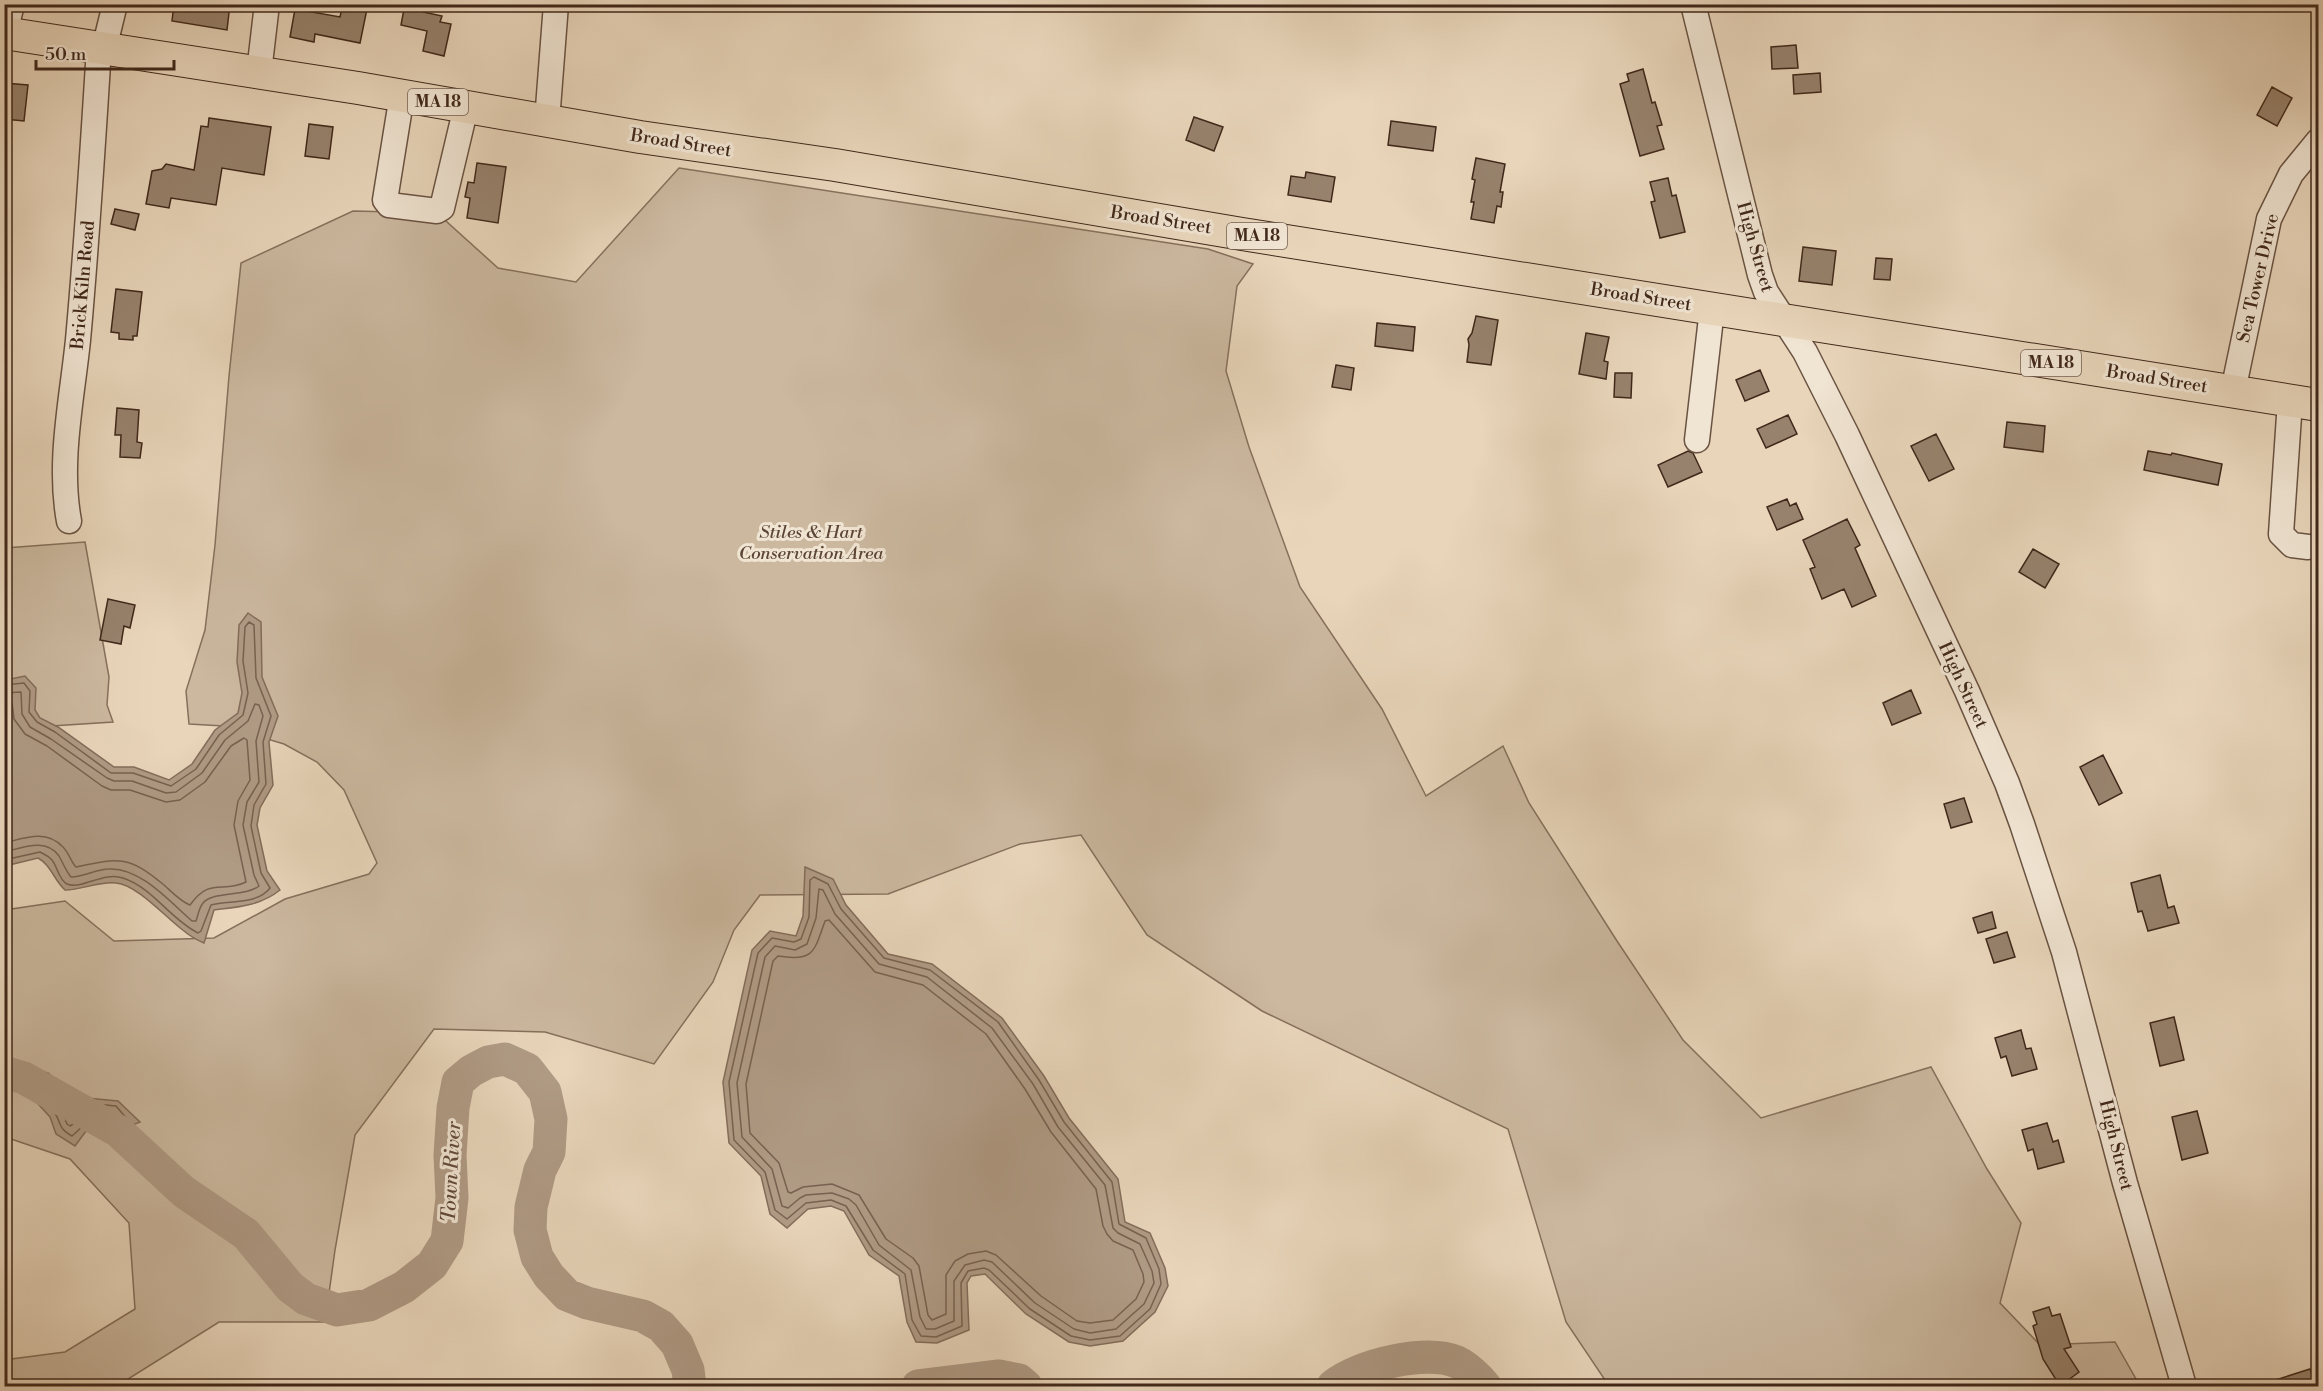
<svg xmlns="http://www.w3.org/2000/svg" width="2323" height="1391" font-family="'Libre Bodoni',serif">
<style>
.green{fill:#cbb89f;stroke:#86705c;stroke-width:1.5}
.water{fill:#af9a84;stroke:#836c5a;stroke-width:1.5}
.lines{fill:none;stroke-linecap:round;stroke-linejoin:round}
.shore{stroke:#78614f;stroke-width:1.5}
.river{stroke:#af9a84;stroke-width:33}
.building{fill:#97826d;stroke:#40281a;stroke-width:1.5}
.minor-casing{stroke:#6a5342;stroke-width:27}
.major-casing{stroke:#40281a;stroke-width:34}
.minor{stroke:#f0e4d2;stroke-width:24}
.major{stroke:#e8d5ba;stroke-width:32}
.labels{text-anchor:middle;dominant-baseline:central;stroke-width:6;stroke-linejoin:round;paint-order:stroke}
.shield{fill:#f0e4d2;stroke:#756051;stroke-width:1.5}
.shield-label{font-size:16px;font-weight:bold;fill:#40281a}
.street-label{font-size:18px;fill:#40281a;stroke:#f0e4d2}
.park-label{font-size:18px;font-style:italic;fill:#5c4535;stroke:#f0e4d2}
.water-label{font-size:20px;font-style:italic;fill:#614a3a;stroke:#f0e4d2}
</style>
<rect width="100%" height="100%" fill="#e8d5ba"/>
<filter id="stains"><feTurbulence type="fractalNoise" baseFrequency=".00333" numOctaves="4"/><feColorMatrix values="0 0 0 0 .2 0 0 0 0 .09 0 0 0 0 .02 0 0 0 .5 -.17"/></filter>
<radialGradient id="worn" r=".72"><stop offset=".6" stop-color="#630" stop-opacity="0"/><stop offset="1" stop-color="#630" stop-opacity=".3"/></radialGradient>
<path class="green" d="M 679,168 L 1208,249 L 1253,264 L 1237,286 L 1226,371 L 1249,447 L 1300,587 L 1382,709 L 1426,796 L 1503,746 L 1529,803 L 1617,941 L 1683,1040 L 1761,1118 L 1931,1067 L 1987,1169 L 2021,1223 L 2000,1303 L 2040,1345 L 2115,1342 L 2140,1386 L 1609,1386 L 1566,1322 L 1508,1129 L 1262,1011 L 1147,935 L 1081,835 L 1020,844 L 888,894 L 760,895 L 734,930 L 713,982 L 654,1064 L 545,1032 L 434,1029 L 355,1135 L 335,1250 L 325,1322 L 219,1322 L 117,1386 L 5,1386 L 4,1360 L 65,1352 L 135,1309 L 129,1223 L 70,1159 L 5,1137 L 5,910 L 65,901 L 114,941 L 214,938 L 285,899 L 369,874 L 377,863 L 344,790 L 317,762 L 284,744 L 224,726 L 189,724 L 186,691 L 205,630 L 215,545 L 229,376 L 241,263 L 353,211 L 437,213 L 498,268 L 576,282 Z
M 85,542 L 109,677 L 107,705 L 113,722 L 5,729 L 5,548 Z"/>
<path class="water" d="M 248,613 L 261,622 L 262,677 L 278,716 L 269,742 L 273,785 L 260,808 L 257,825 L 267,871 L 280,890 C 260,906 238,907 214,910 L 204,943 C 197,940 190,936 184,931 C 166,918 138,885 116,883 C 99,881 82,890 65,890 C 54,880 51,865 38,858 L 5,866 L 5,680 L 25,676 L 36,688 L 35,710 L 40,718 L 58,727 L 114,767 L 134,767 L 169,780 L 192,764 L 215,730 L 238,713 L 242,693 L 237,662 L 239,625 Z
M 805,867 L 833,879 L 846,905 L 888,954 L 932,964 L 1002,1018 L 1044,1076 L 1069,1118 L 1118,1179 L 1125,1222 L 1150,1233 L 1165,1268 L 1168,1286 L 1155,1312 L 1123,1341 L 1090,1346 L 1069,1342 L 1026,1314 L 985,1274 L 971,1276 L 967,1283 L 969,1330 L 937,1343 L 916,1342 L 907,1322 L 899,1276 L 869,1255 L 844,1211 L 831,1206 L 808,1209 L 787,1228 L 770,1214 L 761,1176 L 729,1143 L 723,1082 L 752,950 L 770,931 L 796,936 L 803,916 Z
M 5,1062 L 48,1073 L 76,1097 L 118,1101 L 140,1122 L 118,1131 L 86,1131 L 75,1146 L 56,1134 L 50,1117 L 29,1094 L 9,1082 L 5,1082 Z"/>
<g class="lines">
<path class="shore" d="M 4,685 L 24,683 L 30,691 L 29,712 L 37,722 L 55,732 L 111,773 L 133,773 L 171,786 L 196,769 L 219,735 L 243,715 L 248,693 L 243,661 L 245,627 L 249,622 L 254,625 L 256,678 L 271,716 L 263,742 L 266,784 L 254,805 L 251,826 L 261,873 L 270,888 C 257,905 229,900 211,905 L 201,931 L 198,933 C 170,919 153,888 123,878 C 104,871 82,890 67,884 C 59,880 57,866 52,860 C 49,856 45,855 40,852 L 4,860
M 4,693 L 21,692 L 22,714 L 30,727 L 51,739 L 107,778 L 114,781 L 132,781 L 166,793 L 176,792 L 202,773 L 225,740 L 248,721 L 255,704 L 259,705 L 263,716 L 256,741 L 259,782 L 247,802 L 243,825 L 254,875 L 259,886 C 245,897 212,891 203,903 C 199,908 198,915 196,921 L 192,921 C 170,902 140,867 109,869 C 96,869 84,877 71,877 C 66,871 63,863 59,856 C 46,837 22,848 4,852
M 4,702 L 12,703 L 14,719 L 25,734 L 47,746 L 102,786 L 111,790 L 130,790 L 166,802 L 180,800 L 205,782 L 231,746 L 244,738 L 247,740 L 250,780 L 238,801 L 234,825 L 246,882 C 222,894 211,876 190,905 C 181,902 172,892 164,885 C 128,855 119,858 76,867 C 71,862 69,853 63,847 C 46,829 25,838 4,843
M 814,877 L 828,884 L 841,909 L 884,958 L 930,970 L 998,1022 L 1039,1080 L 1064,1122 L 1112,1182 L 1119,1224 L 1146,1238 L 1159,1269 L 1161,1284 L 1150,1309 L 1120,1336 L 1090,1340 L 1071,1336 L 1030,1309 L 989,1270 L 984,1268 L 968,1271 L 961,1283 L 962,1326 L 936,1337 L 921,1336 L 912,1320 L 905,1274 L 873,1250 L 846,1206 L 831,1200 L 806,1203 L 787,1219 L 775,1210 L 765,1172 L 734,1140 L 729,1082 L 758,953 L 772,938 L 794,942 L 801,939 L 809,917 L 810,880 Z
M 819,889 L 823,890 L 835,914 L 879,964 L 927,977 L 992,1028 L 1033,1084 L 1058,1127 L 1105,1185 L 1113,1228 L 1118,1233 L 1140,1244 L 1152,1271 L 1154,1283 L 1144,1304 L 1116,1329 L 1090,1333 L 1074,1329 L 1035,1303 L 992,1262 L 984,1260 L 965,1265 L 954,1281 L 954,1321 L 935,1329 L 926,1329 L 920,1317 L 911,1270 L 879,1245 L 856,1205 L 849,1199 L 832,1193 L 806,1195 L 800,1198 L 788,1208 L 782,1206 L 772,1169 L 742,1137 L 737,1083 L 765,957 L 775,946 L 795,950 L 807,944 L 816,918 Z
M 829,920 L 875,972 L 923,985 L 986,1034 L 1025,1089 L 1051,1132 L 1096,1189 L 1103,1226 L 1107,1234 L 1113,1241 L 1133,1250 L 1143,1274 L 1144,1282 L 1136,1299 L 1113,1320 L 1090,1323 L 1077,1321 L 1041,1296 L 996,1255 L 986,1251 L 968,1254 L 955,1261 L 946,1275 L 946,1314 L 932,1320 L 928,1315 L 919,1266 L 913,1258 L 886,1239 L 859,1195 L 832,1184 L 803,1187 L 791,1193 L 788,1192 L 779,1163 L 750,1133 L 746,1084 L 773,961 L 778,956 C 814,962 814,952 825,921 Z
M 4,1068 L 45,1078 L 74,1102 L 116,1106 L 127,1119 L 117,1125 L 84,1125 L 72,1136 C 58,1128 62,1125 55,1113 C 46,1100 21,1076 4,1077
M 63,1106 L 73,1110 L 92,1112 L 94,1115 L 81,1119 L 70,1126 L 67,1124 L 61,1109 Z"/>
<path class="river" d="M 4,1072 L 24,1078 L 118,1131 L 184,1192 L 246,1234 L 290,1287 L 306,1299 L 337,1310 L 369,1305 L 404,1287 L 432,1265 L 447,1241 L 452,1198 L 450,1155 L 453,1108 L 458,1082 L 471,1071 L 488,1062 L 505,1059 L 527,1069 L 545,1092 L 551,1119 L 549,1152 L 540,1170 L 531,1207 L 530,1230 L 537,1257 L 549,1276 L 567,1295 L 587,1303 L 643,1316 L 661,1326 L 677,1344 L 688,1370 L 690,1386
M 918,1386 L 999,1376 L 1019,1380 L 1026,1386
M 1333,1386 C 1358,1365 1426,1349 1457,1362 C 1467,1367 1479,1378 1485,1386"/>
</g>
<path class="building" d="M 174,4 L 230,4 L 227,30 L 172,21 Z
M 343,4 L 368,4 L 360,43 L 315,34 L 314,42 L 290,37 L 295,9 L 340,17 Z
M 405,4 L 424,4 L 423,12 L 442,16 L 440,22 L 451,24 L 444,56 L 423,51 L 427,31 L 401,25 Z
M 1796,45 L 1798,68 L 1772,69 L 1771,47 Z
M 1643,69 L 1652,103 L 1655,102 L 1662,125 L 1657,126 L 1664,149 L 1640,156 L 1620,84 L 1629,81 L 1627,74 Z
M 1820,73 L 1821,92 L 1794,94 L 1793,75 Z
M 4,83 L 28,85 L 24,121 L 4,119 Z
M 2272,87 L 2292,98 L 2277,126 L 2257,115 Z
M 1194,117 L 1223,127 L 1214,151 L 1186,140 Z
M 209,118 L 271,127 L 264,175 L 222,168 L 216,205 L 171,198 L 169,208 L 146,204 L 152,171 L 162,169 L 166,164 L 194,170 L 201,126 L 208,127 Z
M 1391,121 L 1436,127 L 1433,151 L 1388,145 Z
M 309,124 L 333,127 L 329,159 L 305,156 Z
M 1476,158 L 1505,164 L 1500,192 L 1503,192 L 1501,207 L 1497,206 L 1494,223 L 1471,219 L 1474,202 L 1471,202 L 1475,180 L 1472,179 Z
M 477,163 L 506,167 L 498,223 L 467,218 L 470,198 L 465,197 L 468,182 L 474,183 Z
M 1306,172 L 1335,177 L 1331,202 L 1288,195 L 1291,176 L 1305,178 Z
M 1668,178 L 1672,196 L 1676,195 L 1685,232 L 1660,238 L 1651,202 L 1655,201 L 1650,182 Z
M 115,209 L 139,214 L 135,230 L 111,224 Z
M 1803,247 L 1836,251 L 1832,285 L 1799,281 Z
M 1876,258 L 1892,259 L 1890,280 L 1874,279 Z
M 116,289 L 142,292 L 137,336 L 133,336 L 133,340 L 119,339 L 119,333 L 111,332 Z
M 1476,316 L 1498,320 L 1491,365 L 1467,362 L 1469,345 L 1468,339 L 1472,333 Z
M 1377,323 L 1415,327 L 1413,351 L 1375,346 Z
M 1586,333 L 1609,337 L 1604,361 L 1608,362 L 1606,379 L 1579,374 Z
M 1336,365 L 1354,368 L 1351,390 L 1332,387 Z
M 1760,370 L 1769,391 L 1745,401 L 1736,380 Z
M 1615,373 L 1632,373 L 1631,398 L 1614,397 Z
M 117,408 L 139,410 L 137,442 L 142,443 L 140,458 L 120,457 L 121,435 L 115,435 Z
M 1788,415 L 1797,434 L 1766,448 L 1757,429 Z
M 2007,422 L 2045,426 L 2043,452 L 2004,447 Z
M 1936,434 L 1954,469 L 1929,481 L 1911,446 Z
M 1688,451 L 1693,453 L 1702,472 L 1668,487 L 1658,465 Z
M 2148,451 L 2171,455 L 2172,453 L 2222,464 L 2218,485 L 2144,470 Z
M 1787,499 L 1790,506 L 1796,503 L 1803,519 L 1777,530 L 1767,507 Z
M 1847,519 L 1860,545 L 1855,548 L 1876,596 L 1852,607 L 1844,589 L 1822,599 L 1810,569 L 1815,567 L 1803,540 Z
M 2033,549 L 2059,564 L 2045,588 L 2019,572 Z
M 108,599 L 135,605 L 130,628 L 124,626 L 121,644 L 100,640 Z
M 1911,690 L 1921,713 L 1892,725 L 1883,703 Z
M 2103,755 L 2122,793 L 2099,805 L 2080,767 Z
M 1964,798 L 1972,822 L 1951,828 L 1944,804 Z
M 2160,875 L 2168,908 L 2174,906 L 2179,923 L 2148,931 L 2142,911 L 2138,912 L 2131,883 Z
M 1992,912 L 1996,928 L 1978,933 L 1973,918 Z
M 2007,932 L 2015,957 L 1994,963 L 1986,939 Z
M 2174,1017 L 2184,1060 L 2160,1066 L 2150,1023 Z
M 2021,1030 L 2026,1049 L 2031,1048 L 2037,1069 L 2012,1076 L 2006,1056 L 2001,1058 L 1995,1038 Z
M 2197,1111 L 2208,1153 L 2182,1160 L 2172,1117 Z
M 2047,1123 L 2053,1142 L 2058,1140 L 2064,1162 L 2038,1169 L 2033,1149 L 2028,1151 L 2022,1130 Z
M 2049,1307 L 2052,1316 L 2060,1314 L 2071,1347 L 2064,1349 L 2079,1372 L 2060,1386 L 2043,1359 L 2033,1326 L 2037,1324 L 2033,1312 Z
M 2310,1369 L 2316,1386 L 2267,1386 L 2266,1383 Z"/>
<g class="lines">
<g class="minor-casing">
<path id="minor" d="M 1693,4 L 1760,275 L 1766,292 L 1805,352 L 1847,435 L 1967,691 L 2007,783 L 2022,824 L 2064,952 L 2125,1183 L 2184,1386
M 5,33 L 12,4
M 104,49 L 115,4
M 259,72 L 267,4
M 402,95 L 385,200 L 389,205 L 437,211 L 442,208 L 466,107
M 547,121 L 556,4
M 2233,391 L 2269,219 L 2291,174 L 2318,141
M 2290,401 L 2281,534 L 2292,545 L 2308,547
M 1697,440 L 1712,309
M 69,521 C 58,462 72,399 78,340 C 87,242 93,145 99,48"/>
</g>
<g class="major-casing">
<path id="major" d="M 4,33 L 358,88 L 640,137 L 835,165 L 1242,234 L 2318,405"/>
</g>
<use href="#minor" class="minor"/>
<use href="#major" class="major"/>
</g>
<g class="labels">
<g class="shield">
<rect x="408" y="89" width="60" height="26" rx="4.5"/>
<rect x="1227" y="223" width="60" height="26" rx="4.5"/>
<rect x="2021" y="350" width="60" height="26" rx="4.5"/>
</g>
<g class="shield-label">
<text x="438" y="102">MA 18</text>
<text x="1257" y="236">MA 18</text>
<text x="2051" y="363">MA 18</text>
</g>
<g class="street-label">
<text transform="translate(681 143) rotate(9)">Broad Street</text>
<text transform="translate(1161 220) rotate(9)">Broad Street</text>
<text transform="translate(1755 247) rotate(74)">High Street</text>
<text transform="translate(2258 278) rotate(-77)">Sea Tower Drive</text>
<text transform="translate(83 285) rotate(-85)">Brick Kiln Road</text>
<text transform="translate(1641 297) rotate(9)">Broad Street</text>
<text transform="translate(2157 379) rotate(9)">Broad Street</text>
<text transform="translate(1963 685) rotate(65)">High Street</text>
<text transform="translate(2116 1145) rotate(76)">High Street</text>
</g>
<g class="park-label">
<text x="811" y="532">Stiles &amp; Hart<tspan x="811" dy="21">Conservation Area</tspan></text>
</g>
<g class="water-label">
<text transform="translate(452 1172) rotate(-87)">Town River</text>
</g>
</g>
<rect width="2323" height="1391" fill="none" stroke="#e8d5ba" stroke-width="24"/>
<rect x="6" y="6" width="2311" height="1379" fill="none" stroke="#40281a" stroke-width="3"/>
<rect x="12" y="12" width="2299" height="1367" fill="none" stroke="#40281a" stroke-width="1.5"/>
<path d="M36 60v9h138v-9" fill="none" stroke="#40281a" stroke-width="3"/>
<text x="45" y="60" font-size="18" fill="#40281a" stroke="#f0e4d2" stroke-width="4.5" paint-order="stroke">50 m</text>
<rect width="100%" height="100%" filter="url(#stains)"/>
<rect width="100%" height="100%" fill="url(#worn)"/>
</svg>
